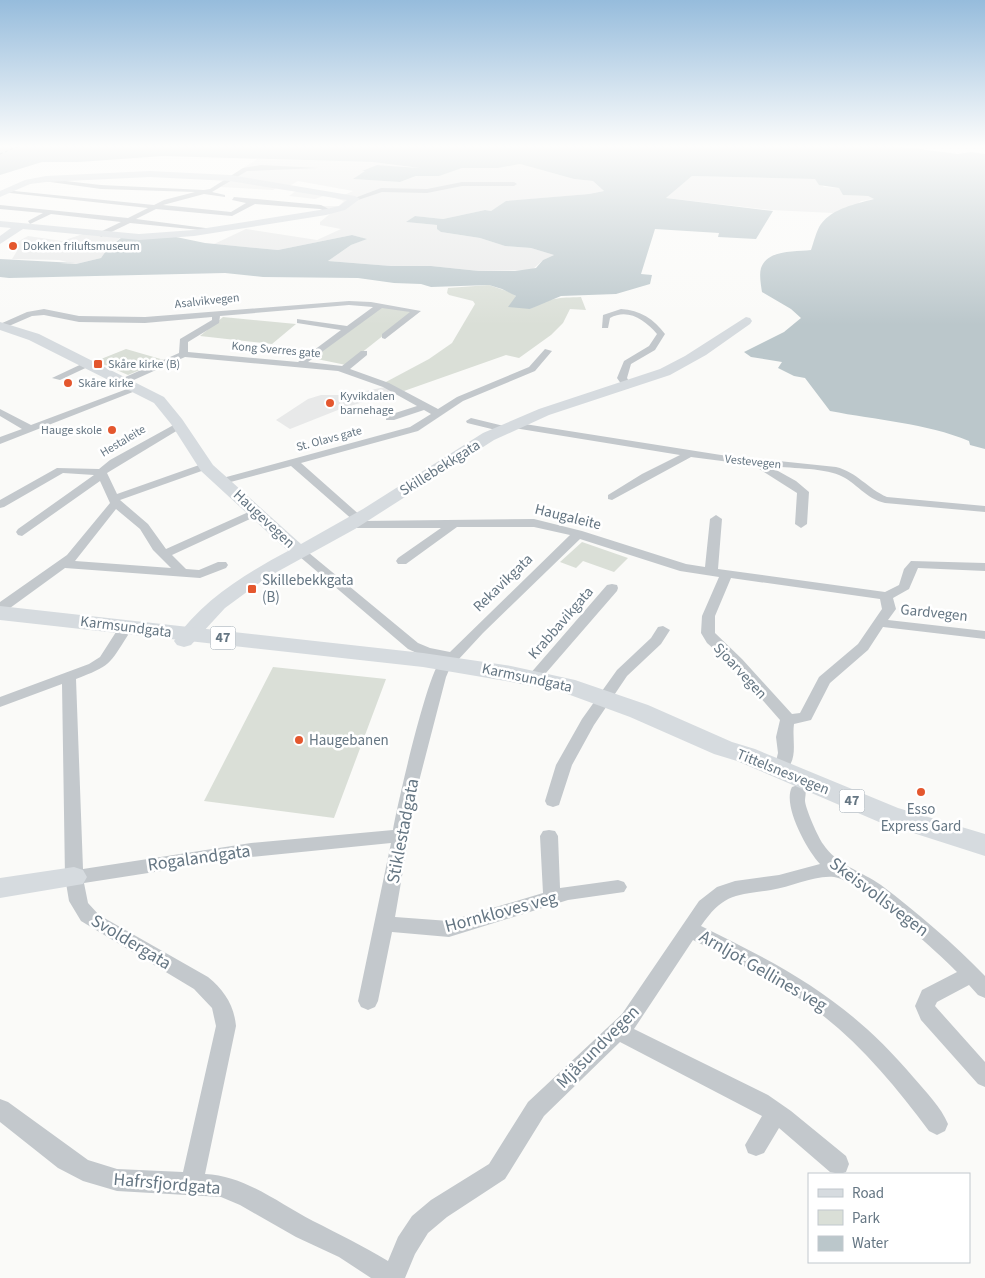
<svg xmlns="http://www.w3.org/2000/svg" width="985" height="1278" font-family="'Source Sans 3',sans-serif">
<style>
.built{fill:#e8e9e9}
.green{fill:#dadfd7}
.water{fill:#bbc7cb}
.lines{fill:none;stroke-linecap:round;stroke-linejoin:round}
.ferry{stroke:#60757c;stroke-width:1;stroke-dasharray:3 2.5;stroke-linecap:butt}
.street{fill:#c3c8cc;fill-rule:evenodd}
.secondary{fill:#d6dbdf;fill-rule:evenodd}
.primary{fill:#d6dbdf;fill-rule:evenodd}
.poi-dot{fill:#e4572e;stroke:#fff;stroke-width:2}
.labels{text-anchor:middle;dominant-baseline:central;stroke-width:5;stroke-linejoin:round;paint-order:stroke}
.far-poi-label{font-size:12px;fill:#657683;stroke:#fff;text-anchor:start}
.far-street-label{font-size:12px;fill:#657683;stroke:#fff}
.shield{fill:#fff;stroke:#939fa8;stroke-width:1}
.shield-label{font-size:14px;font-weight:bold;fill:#657683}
.street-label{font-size:15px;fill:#657683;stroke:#fff}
.poi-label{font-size:15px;fill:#657683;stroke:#fff;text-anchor:start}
.near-street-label{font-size:18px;fill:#657683;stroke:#fff}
</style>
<rect width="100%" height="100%" fill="#fafaf8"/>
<path class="built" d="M 257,159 L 372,162 L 420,168 L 377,165 L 354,179 L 400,182 L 417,176 L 439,176 L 448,171 L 462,168 L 498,168 L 520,164 L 574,179 L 593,181 L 604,191 L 589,194 L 507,201 L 491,211 L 485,210 L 443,219 L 415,216 L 407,222 L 437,225 L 441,232 L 480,238 L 505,246 L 531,248 L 554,255 L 543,260 L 532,270 L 479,271 L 431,266 L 391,266 L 328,261 L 351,245 L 366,239 L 352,235 L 278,250 L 214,244 L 246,229 L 317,240 L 341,229 L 320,225 L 320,222 L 336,209 L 309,206 L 339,206 L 344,201 L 326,195 L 315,199 L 289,196 L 300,188 L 342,196 L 353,191 L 298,181 L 291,185 L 281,185 L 273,190 L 221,187 L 230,177 Z
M 692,176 L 815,179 L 824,187 L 839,188 L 844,195 L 868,196 L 874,199 L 861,201 L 855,206 L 833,213 L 771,210 L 666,198 Z
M 86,233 L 120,238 L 108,248 L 101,258 L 76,264 L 60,264 L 71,263 L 59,260 L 12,259 L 17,251 L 8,247 L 28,236 L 62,241 Z
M 385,387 L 398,392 L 343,408 L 290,429 L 276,420 L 308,399 L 321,395 L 347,395 Z"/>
<path class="green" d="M 489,285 L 512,293 L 530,309 C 551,297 558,298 581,297 L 586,310 L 570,309 L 563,323 L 551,335 L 519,358 L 506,355 L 404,391 L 384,383 L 429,359 L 452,343 L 475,304 L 473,301 L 449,295 L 447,293 L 448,288 Z
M 382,307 L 413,312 L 346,365 L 312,358 Z
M 223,317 L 296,324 L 272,344 L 200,336 Z
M 126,349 L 164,360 L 128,375 L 96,361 Z
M 582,542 L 628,558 L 614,572 L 583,561 L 576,568 L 560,562 Z
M 273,667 L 386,679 L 334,818 L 204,801 Z"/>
<path class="water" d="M 0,146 L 896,146 L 958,154 L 971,152 L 985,154 L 985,449 L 970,445 L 969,441 C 926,423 876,420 830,411 L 805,378 L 794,376 L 778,368 L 782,362 L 751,357 L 744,352 L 784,332 L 801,318 L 791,309 L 762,292 C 761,285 759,275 761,268 C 768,249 795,252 811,250 C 814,242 816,231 821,224 C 833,208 856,204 874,199 L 868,196 L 843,195 L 839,188 L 819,185 L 815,179 L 692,176 L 666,198 L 773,211 L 756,239 L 718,237 L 719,233 L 655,229 L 641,274 L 652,275 L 650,284 L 616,294 L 561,296 L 530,309 L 508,307 L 516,296 L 502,289 L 489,285 L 431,287 L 421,284 L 394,283 L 358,278 L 263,277 L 225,273 L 9,278 L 0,277 L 0,259 L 75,263 L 60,264 L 76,264 L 101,258 L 108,248 L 121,238 L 176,237 L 205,243 L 278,250 L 352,235 L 367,239 L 351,245 L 328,261 L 391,266 L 431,266 L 479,271 L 515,271 L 536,268 L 543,260 L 554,255 L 531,248 L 505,246 L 480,238 L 441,232 L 437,229 L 437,225 L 406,222 L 415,216 L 443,219 L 485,210 L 491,211 L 506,201 L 589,194 L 604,191 L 593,181 L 574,179 L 520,164 L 498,168 L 462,168 L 439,176 L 416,176 L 400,182 L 353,179 L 365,171 L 362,171 L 377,165 L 420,168 L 372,162 L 163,156 L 79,162 L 42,162 L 0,175 Z"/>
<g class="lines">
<path class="ferry" d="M 0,154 L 19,146"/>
<path class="street" d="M 261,165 L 319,168 L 247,171 L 212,192 L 225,195 L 225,197 L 204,194 L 163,205 L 231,212 L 246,203 L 232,200 L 234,197 L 321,205 L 333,211 L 330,213 L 320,209 L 255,204 L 232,216 L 156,209 L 136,219 L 213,229 L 210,231 L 130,223 L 101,237 L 98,233 L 121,222 L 51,214 L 30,224 L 28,221 L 43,213 L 0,209 L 0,205 L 128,218 L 148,208 L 1,192 L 4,190 L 154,205 L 164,200 L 195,192 L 101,189 L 36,180 L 39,178 L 101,185 L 204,190 L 210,189 L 243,168 Z
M 462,182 L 514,182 L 517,184 L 514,186 L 462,186 L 427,193 L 382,192 L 355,201 L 352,199 L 381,188 L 427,189 Z
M 349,301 L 371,302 L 421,311 L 385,339 L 382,338 L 382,334 L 410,312 L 382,308 L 308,362 L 342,366 L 361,351 L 367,351 L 367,355 L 350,369 L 389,383 L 438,409 L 457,397 L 529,367 L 545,349 L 552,351 L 535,371 L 463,401 L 418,431 L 301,463 L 362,517 L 362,521 L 534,519 L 582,531 L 686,564 L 705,567 L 710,519 L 716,515 L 722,519 L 718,569 L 885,592 L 899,585 L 904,569 L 911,561 L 985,563 L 985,571 L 918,568 L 909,589 L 893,598 L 896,609 L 888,620 L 985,631 L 985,639 L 883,627 L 868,650 L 830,683 L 811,720 L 794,724 C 792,738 797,753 790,765 L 778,765 L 776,761 L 778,753 L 776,737 L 780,720 L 732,665 L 707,643 L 701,633 L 702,616 L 719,577 L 680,571 L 580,539 L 483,633 L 458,660 L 451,661 L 452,663 L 446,677 L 417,789 L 395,917 L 449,921 L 543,893 L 540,836 L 543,831 L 549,830 L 555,831 L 558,836 L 560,888 L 618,880 L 624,882 L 627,887 L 624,892 L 568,900 L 449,937 L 392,932 L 378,1001 L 375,1007 L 368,1010 L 361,1007 L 358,1001 L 391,843 L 251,857 L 84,883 L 88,903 L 99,915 L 208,977 C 224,990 234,1005 236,1026 L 205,1174 C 246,1176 278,1203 313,1221 C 339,1234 363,1246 388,1261 L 398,1237 L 412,1216 L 431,1200 L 489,1164 L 528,1102 L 622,1014 L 699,901 L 717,887 L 735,881 L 779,875 L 820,864 C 807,850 782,805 792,787 L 798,785 L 804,787 C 807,792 805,796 805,801 C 806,810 818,837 823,844 C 837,865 861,871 881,885 C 918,913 953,943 985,976 L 985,998 L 978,995 L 969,985 L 937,1002 L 935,1006 L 985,1062 L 985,1087 L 978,1084 L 921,1020 L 915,1006 L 922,990 L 957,972 C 939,953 857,879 834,877 C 814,875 792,887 771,890 C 735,895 723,894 701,926 C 789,969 850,1002 914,1078 C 926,1092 941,1107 948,1124 L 945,1131 L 937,1135 L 929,1131 C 894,1084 855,1037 806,1003 C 770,978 731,959 693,940 L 634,1029 L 768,1095 L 791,1111 L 846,1156 L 849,1164 L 846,1172 L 840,1174 L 830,1172 L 779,1128 L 764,1153 L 756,1156 L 748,1153 L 745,1145 L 762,1116 L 620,1042 L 544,1116 L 505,1179 L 447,1217 L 428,1233 L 415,1254 L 405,1278 L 371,1278 L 339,1257 L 296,1237 L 240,1205 L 221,1197 L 117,1191 L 83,1181 L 58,1168 L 0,1122 L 0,1099 L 8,1102 L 88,1160 L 117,1169 L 183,1172 L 216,1026 L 212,1008 L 194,989 L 81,921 L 69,901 L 65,877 L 62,684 L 0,707 L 0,697 L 89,664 L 100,657 L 116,632 L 126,632 L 128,635 C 109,665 110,666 76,679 L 83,869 L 251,843 L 393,830 C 397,806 428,669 442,659 L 421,655 L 408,649 L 293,551 L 299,547 L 303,548 L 418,643 L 430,648 L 450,652 L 570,535 L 534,527 L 457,527 L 406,564 L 398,564 L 396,561 L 398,558 L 441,528 L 344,528 L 342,525 L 344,522 L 354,521 L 291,466 L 223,484 L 217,481 L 219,479 L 410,427 L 431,414 L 424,410 L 394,420 L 386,420 L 386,416 L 417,406 L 383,387 L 338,371 L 185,357 L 127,383 L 121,383 L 121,379 L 179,353 L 180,339 L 212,320 L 212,317 L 145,323 L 79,322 L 44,315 L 32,316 L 2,329 L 0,324 L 27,312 L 44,309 L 79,316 L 145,317 ZM 349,305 L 373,307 L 347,326 L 297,319 L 297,323 L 341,330 L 298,362 L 188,352 L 188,342 L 219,323 L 220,316 ZM 731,578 L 880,599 L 882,609 L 858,644 L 819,677 L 800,713 L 792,714 L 742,659 L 715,633 L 715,616 Z
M 621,309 C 640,310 654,319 665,334 L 655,350 L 631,364 L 627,378 L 632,386 L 627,389 L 624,388 L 617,378 L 624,361 L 649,346 L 657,334 C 645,320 628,308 610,318 L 608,328 L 602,328 L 603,315 Z
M 86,362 L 94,364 L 60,380 L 52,378 Z
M 135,386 L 143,388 L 0,444 L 0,437 L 22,429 L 0,416 L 0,409 L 31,425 Z
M 471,418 L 508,427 L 509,429 L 504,432 L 467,423 L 466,421 Z
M 179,422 L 183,423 L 183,427 L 107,473 L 117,494 L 202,464 L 210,464 L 210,468 L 120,500 L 148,524 L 166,549 L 253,510 L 261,510 L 261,514 L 172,555 L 186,569 L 199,570 L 218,562 L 226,562 L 228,565 L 226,568 L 200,578 L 65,568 L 10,608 L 0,608 L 0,602 L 67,555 L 110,503 L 100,481 L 22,536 L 18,535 L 16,532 L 18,529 L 94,475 L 63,473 L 4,507 L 0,508 L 0,500 L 57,468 L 99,469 L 110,460 ZM 116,509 L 140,529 L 153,550 L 171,568 L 75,561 Z
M 512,422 L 721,455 L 836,467 C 857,472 868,489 887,497 L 985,506 L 985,512 L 885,503 C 866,499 856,482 839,475 C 823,468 787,468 769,466 L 796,481 L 809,492 L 807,524 L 801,528 L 795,524 L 797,493 L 753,465 L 691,457 L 612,500 L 608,499 L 608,495 L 642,474 L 680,455 L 508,427 L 507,425 Z
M 612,584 L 617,585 L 618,588 L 617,591 L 539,681 L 529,681 L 527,678 L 529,675 L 607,585 Z
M 663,626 L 670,630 L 661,644 L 627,676 L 594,725 L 572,765 L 559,805 L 553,807 L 547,805 L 545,801 L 556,765 L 582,719 L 617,670 L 651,638 L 658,627 Z"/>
<path class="secondary" d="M 150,171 L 230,175 L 355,196 L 360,199 L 345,210 L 326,215 L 194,236 L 139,240 L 23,229 L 0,244 L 0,236 L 11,228 L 0,227 L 0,221 L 139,234 L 194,230 L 326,209 L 339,206 L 347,200 L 230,181 L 150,177 L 46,182 L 30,184 L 0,197 L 0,191 L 25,180 L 46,176 Z
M 746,317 L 750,318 L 752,321 L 750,324 L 706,355 L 670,375 L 549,415 L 494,440 L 355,529 L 266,578 L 225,608 L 191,645 L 184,647 L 177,645 L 174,641 C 202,600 245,574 288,551 L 201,471 L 171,424 L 154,403 L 29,340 L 0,330 L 0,322 L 39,334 L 164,397 L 182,419 L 213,465 L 301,544 L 363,509 L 483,433 L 539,409 L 660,369 L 685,356 Z
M 74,867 L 83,870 L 87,877 L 83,884 L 0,898 L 0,878 Z"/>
<path class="primary" d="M 0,606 L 423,653 L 511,666 L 575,680 L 648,705 L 732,742 L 755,749 L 898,808 L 985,834 L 985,856 L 879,822 L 737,761 L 714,754 L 630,717 L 562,692 L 511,682 L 423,667 L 0,620 Z"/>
</g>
<linearGradient id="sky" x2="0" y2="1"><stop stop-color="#96bcdc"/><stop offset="0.45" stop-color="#fdfdfc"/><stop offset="1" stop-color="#fdfdfc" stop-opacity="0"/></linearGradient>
<rect width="985" height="325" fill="url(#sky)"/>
<g class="poi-dot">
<circle cx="13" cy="246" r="5"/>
<rect x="93" y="359" width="10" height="10" rx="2.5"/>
<circle cx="68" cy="383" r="5"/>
<circle cx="330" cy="403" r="5"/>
<circle cx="112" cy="430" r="5"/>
<rect x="247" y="584" width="10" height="10" rx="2.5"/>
<circle cx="299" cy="740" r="5"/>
<circle cx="921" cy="792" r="5"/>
</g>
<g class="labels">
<g class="far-poi-label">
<text x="23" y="246">Dokken friluftsmuseum</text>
<text x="108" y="364">Skåre kirke (B)</text>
<text x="78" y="383">Skåre kirke</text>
<text x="340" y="396">Kyvikdalen<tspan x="340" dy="14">barnehage</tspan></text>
<text x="102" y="430" text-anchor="end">Hauge skole</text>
</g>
<g class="far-street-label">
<text transform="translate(207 301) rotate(-6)">Asalvikvegen</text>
<text transform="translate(276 350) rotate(5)">Kong Sverres gate</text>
<text transform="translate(329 439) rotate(-15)">St. Olavs gate</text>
<text transform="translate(123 441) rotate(-31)">Hestaleite</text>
<text transform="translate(753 462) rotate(6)">Vestevegen</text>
</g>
<g class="shield">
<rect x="210.5" y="626.5" width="25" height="23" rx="4"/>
<rect x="839.5" y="789.5" width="25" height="23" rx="4"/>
</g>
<g class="shield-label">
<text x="223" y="638">47</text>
<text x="852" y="801">47</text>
</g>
<g class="street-label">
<text transform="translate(440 468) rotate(-32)">Skillebekkgata</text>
<text transform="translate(568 517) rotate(14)">Haugaleite</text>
<text transform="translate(264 519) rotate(43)">Haugevegen</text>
<text transform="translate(503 583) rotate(-44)">Rekavikgata</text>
<text transform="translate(934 613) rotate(6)">Gardvegen</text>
<text transform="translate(561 623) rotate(-49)">Krabbavikgata</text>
<text transform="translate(126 627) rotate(7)">Karmsundgata</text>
<text transform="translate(740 671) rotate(47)">Sjoarvegen</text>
<text transform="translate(527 678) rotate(12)">Karmsundgata</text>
<text transform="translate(783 772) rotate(22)">Tittelsnesvegen</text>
</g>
<g class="poi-label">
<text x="262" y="580">Skillebekkgata<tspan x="262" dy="17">(B)</tspan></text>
<text x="309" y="740">Haugebanen</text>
<text x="921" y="809" text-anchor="middle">Esso<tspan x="921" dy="17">Express Gard</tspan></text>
</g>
<g class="near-street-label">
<text transform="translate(403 831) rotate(-79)">Stiklestadgata</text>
<text transform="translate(199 858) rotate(-8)">Rogalandgata</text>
<text transform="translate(879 897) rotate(37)">Skeisvollsvegen</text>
<text transform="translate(501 912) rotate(-15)">Hornkloves veg</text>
<text transform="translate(131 942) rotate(31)">Svoldergata</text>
<text transform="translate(763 971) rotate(30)">Arnljot Gellines veg</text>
<text transform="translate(598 1047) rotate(-45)">Mjåsundvegen</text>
<text transform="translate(167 1184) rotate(5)">Hafrsfjordgata</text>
</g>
</g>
<rect x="808" y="1173" width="162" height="90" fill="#ffffff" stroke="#c1c8cd"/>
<rect x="818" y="1189" width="25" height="8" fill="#d6dbdf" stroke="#c1c8cd"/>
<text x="852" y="1198" font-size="15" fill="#657683">Road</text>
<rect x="818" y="1210" width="25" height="15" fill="#dadfd7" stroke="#c1c8cd"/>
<text x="852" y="1223" font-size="15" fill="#657683">Park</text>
<rect x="818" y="1236" width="25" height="15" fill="#bbc7cb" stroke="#c1c8cd"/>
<text x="852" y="1248" font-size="15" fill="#657683">Water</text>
</svg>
